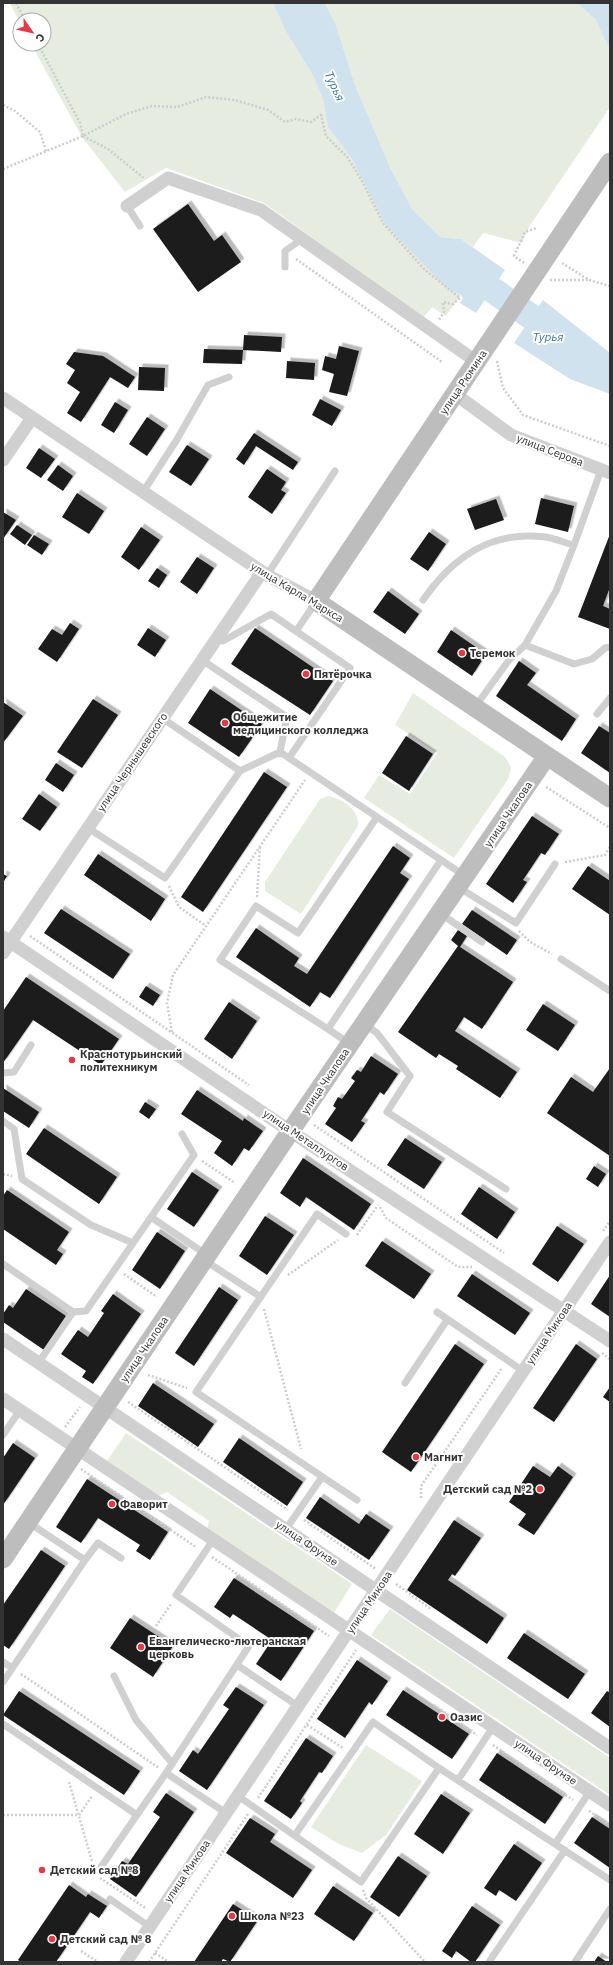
<svg xmlns="http://www.w3.org/2000/svg" width="613" height="1965" font-family="'IBM Plex Sans',sans-serif">
<style>
.green{fill:#e6ecdf}
.water{fill:#cfe2ee}
.lines{fill:none;stroke-linecap:round;stroke-linejoin:round}
.river{stroke:#cfe2ee;stroke-width:26}
.building{fill:#1a1a1a;filter:url(#shadow)}
.path{stroke:#cdcdcd;stroke-width:2.5;stroke-dasharray:2 2;stroke-linecap:butt}
.lane{stroke:#d0d0d0;stroke-width:7}
.street{stroke:#d0d0d0;stroke-width:13}
.secondary{stroke:#bdbdbd;stroke-width:19}
.poi-dot{fill:#e63946;stroke:#fff;stroke-width:1.5}
.labels{text-anchor:middle;dominant-baseline:central;stroke-width:4;stroke-linejoin:round;paint-order:stroke}
.street-label{font-size:11px;fill:#333;stroke:#fff}
.poi-label{font-size:11px;font-weight:bold;fill:#333;stroke:#fff;text-anchor:start}
.water-label{font-size:12px;font-style:italic;fill:#3f7597;stroke:#fff}
</style>
<defs>
<filter id="shadow"><feDropShadow dx="3.5" dy="-3.5" stdDeviation="0" flood-color="#0004"/></filter>
</defs>
<rect width="100%" height="100%" fill="#fff"/>
<path class="green" d="M 10,3 L 273,3 L 285,30 L 314,77 L 323,99 L 328,127 L 352,159 L 364,180 L 412,252 L 445,287 L 461,295 L 446,316 L 432,307 L 423,318 L 264,203 L 166,168 L 125,192 L 82,137 L 31,44 L 44,44 L 44,20 L 20,20 L 20,23 Z
M 325,3 L 577,3 L 595,19 L 610,50 L 610,107 L 529,227 L 522,243 L 483,233 L 473,247 L 461,239 L 440,237 L 412,209 L 390,167 L 355,85 L 336,25 Z
M 413,693 L 505,757 L 511,767 L 509,778 L 454,858 L 364,798 L 379,775 L 410,794 L 437,753 L 395,725 Z
M 330,796 C 344,801 359,809 358,826 L 301,914 L 265,891 L 265,882 L 320,799 Z
M 126,1433 L 352,1584 L 332,1616 L 207,1529 L 209,1521 L 167,1492 L 158,1496 L 107,1461 Z
M 390,1609 L 610,1758 L 610,1795 L 371,1635 Z
M 366,1745 L 422,1781 L 386,1835 L 362,1853 L 339,1844 L 311,1827 Z"/>
<path class="water" d="M 273,3 L 325,3 L 336,25 L 355,85 L 390,167 L 412,209 L 440,237 L 461,239 L 505,270 L 476,313 L 460,303 L 463,298 L 461,295 L 445,287 L 386,225 L 352,159 L 328,127 L 323,99 L 314,77 L 285,30 Z
M 577,3 L 609,3 L 610,50 L 595,19 Z
M 543,300 L 610,353 L 610,394 L 570,379 L 514,343 Z"/>
<g class="lines">
<path class="river" d="M 462,269 L 601,365 L 610,369"/>
</g>
<path class="building" d="M 188,204 L 214,241 L 222,235 L 241,262 L 198,292 L 153,229 Z
M 244,335 L 282,337 L 281,352 L 243,350 Z
M 339,346 L 359,351 L 347,396 L 329,392 L 334,374 L 322,370 L 325,356 L 336,359 Z
M 204,349 L 243,350 L 242,364 L 203,363 Z
M 74,352 L 103,356 L 135,377 L 128,388 L 110,377 L 81,422 L 67,413 L 80,392 L 67,383 L 75,370 L 66,364 Z
M 287,361 L 315,363 L 314,380 L 286,378 Z
M 139,367 L 165,368 L 164,391 L 138,390 Z
M 320,399 L 341,410 L 332,426 L 312,415 Z
M 115,402 L 128,410 L 114,433 L 101,425 Z
M 147,417 L 165,429 L 147,456 L 129,444 Z
M 254,433 L 298,462 L 293,470 L 256,446 L 244,465 L 236,459 Z
M 187,445 L 209,459 L 191,486 L 169,472 Z
M 39,448 L 55,459 L 41,478 L 26,468 Z
M 58,465 L 73,476 L 63,491 L 47,480 Z
M 267,469 L 286,482 L 281,490 L 286,493 L 272,514 L 248,497 Z
M 77,493 L 104,511 L 89,534 L 62,517 Z
M 541,498 L 574,506 L 568,532 L 535,524 Z
M 496,499 L 504,520 L 475,530 L 467,509 Z
M 3,512 L 16,520 L 3,539 Z
M 17,525 L 32,535 L 25,545 L 10,534 Z
M 141,527 L 160,540 L 139,570 L 121,557 Z
M 429,532 L 446,544 L 428,571 L 410,559 Z
M 610,534 L 610,587 L 603,606 L 610,609 L 610,629 L 578,617 Z
M 34,535 L 49,544 L 42,555 L 27,545 Z
M 197,557 L 214,568 L 197,594 L 180,582 Z
M 157,568 L 167,575 L 159,588 L 148,581 Z
M 388,591 L 419,614 L 405,634 L 373,612 Z
M 70,623 L 79,629 L 57,662 L 38,649 L 52,629 L 62,635 Z
M 148,628 L 166,640 L 155,657 L 137,645 Z
M 255,628 L 333,681 L 310,715 L 231,664 Z
M 451,630 L 486,654 L 472,676 L 437,652 Z
M 519,661 L 536,673 L 527,685 L 576,719 L 562,741 L 496,696 Z
M 210,689 L 262,724 L 239,757 L 188,723 Z
M 93,699 L 118,715 L 82,768 L 57,752 Z
M 3,702 L 23,716 L 3,743 Z
M 599,726 L 610,733 L 610,773 L 581,753 Z
M 406,736 L 433,754 L 409,791 L 382,773 Z
M 56,763 L 74,775 L 63,792 L 45,780 Z
M 264,772 L 287,787 L 203,912 L 181,897 Z
M 39,794 L 57,807 L 40,831 L 22,819 Z
M 532,816 L 559,834 L 545,855 L 541,853 L 523,880 L 527,882 L 513,903 L 486,884 Z
M 393,846 L 410,858 L 400,873 L 409,879 L 330,998 L 320,992 L 310,1007 L 236,957 L 256,928 L 299,958 L 294,966 L 307,974 Z
M 98,854 L 165,899 L 151,921 L 84,875 Z
M 588,866 L 610,881 L 610,915 L 572,889 Z
M 3,874 L 7,876 L 3,883 Z
M 61,909 L 130,954 L 113,979 L 44,933 Z
M 472,910 L 517,940 L 507,955 L 462,924 Z
M 458,930 L 467,936 L 460,947 L 513,982 L 482,1029 L 464,1017 L 455,1031 L 517,1072 L 500,1098 L 456,1069 L 458,1066 L 439,1054 L 436,1058 L 398,1032 L 458,946 L 451,940 Z
M 26,977 L 119,1039 L 101,1065 L 33,1020 L 3,1063 L 3,1011 Z
M 146,986 L 160,995 L 153,1006 L 139,997 Z
M 229,1002 L 257,1021 L 232,1059 L 204,1039 Z
M 543,1004 L 575,1025 L 558,1051 L 526,1030 Z
M 371,1056 L 398,1074 L 384,1095 L 380,1092 L 361,1121 L 365,1123 L 352,1142 L 325,1124 L 336,1108 L 333,1106 L 338,1097 L 342,1099 L 355,1081 L 351,1078 L 357,1070 L 361,1072 Z
M 610,1068 L 610,1156 L 547,1113 L 571,1077 L 593,1092 Z
M 3,1088 L 39,1112 L 29,1128 L 3,1111 Z
M 197,1090 L 243,1121 L 244,1118 L 263,1131 L 249,1151 L 244,1148 L 232,1166 L 214,1153 L 222,1141 L 181,1114 Z
M 145,1102 L 156,1109 L 149,1119 L 139,1112 Z
M 44,1128 L 117,1177 L 99,1204 L 26,1154 Z
M 405,1138 L 442,1162 L 424,1189 L 387,1165 Z
M 303,1158 L 371,1204 L 354,1230 L 306,1197 L 300,1207 L 280,1193 Z
M 594,1166 L 606,1174 L 598,1187 L 586,1179 Z
M 192,1172 L 219,1190 L 194,1227 L 167,1209 Z
M 479,1187 L 515,1212 L 497,1239 L 461,1214 Z
M 7,1190 L 69,1232 L 57,1250 L 63,1254 L 56,1265 L 3,1229 L 3,1196 Z
M 265,1216 L 294,1235 L 267,1275 L 239,1256 Z
M 557,1226 L 584,1244 L 558,1282 L 532,1264 Z
M 157,1232 L 185,1251 L 160,1289 L 132,1270 Z
M 382,1241 L 431,1274 L 414,1299 L 365,1266 Z
M 472,1274 L 530,1313 L 515,1335 L 457,1296 Z
M 610,1275 L 610,1317 L 591,1304 Z
M 219,1287 L 238,1300 L 194,1366 L 175,1353 Z
M 26,1289 L 66,1316 L 44,1350 L 3,1322 L 3,1314 L 9,1305 L 13,1308 Z
M 113,1294 L 141,1314 L 93,1384 L 82,1377 L 86,1371 L 61,1354 L 78,1330 L 88,1337 L 104,1313 L 101,1311 Z
M 455,1344 L 484,1364 L 411,1472 L 382,1452 Z
M 576,1344 L 597,1359 L 554,1422 L 533,1408 Z
M 153,1383 L 214,1424 L 198,1447 L 138,1406 Z
M 610,1387 L 610,1402 L 603,1397 Z
M 239,1438 L 303,1482 L 287,1506 L 223,1462 Z
M 13,1443 L 35,1458 L 3,1505 L 3,1458 Z
M 533,1466 L 550,1477 L 558,1466 L 573,1477 L 534,1535 L 518,1525 L 526,1514 L 509,1502 Z
M 87,1479 L 168,1532 L 150,1560 L 136,1551 L 140,1545 L 98,1518 L 81,1543 L 56,1527 Z
M 320,1497 L 359,1524 L 366,1514 L 390,1530 L 369,1560 L 306,1518 Z
M 454,1520 L 481,1538 L 455,1576 L 452,1574 L 448,1580 L 504,1618 L 487,1644 L 407,1590 Z
M 41,1550 L 65,1566 L 9,1649 L 3,1645 L 3,1605 Z
M 234,1578 L 314,1631 L 281,1681 L 256,1664 L 272,1640 L 233,1614 L 230,1618 L 214,1607 Z
M 130,1618 L 173,1646 L 153,1677 L 110,1648 Z
M 524,1633 L 585,1674 L 568,1699 L 507,1658 Z
M 357,1660 L 388,1681 L 372,1705 L 369,1702 L 345,1738 L 317,1719 Z
M 236,1687 L 264,1705 L 207,1790 L 179,1771 L 193,1750 L 198,1754 L 229,1709 L 223,1705 Z
M 403,1690 L 469,1734 L 452,1759 L 386,1715 Z
M 19,1691 L 140,1771 L 124,1795 L 3,1715 Z
M 607,1691 L 610,1693 L 610,1727 L 591,1713 Z
M 306,1738 L 333,1756 L 322,1773 L 319,1772 L 300,1801 L 302,1803 L 291,1819 L 264,1801 Z
M 497,1753 L 563,1797 L 545,1824 L 479,1780 Z
M 166,1793 L 194,1812 L 136,1897 L 110,1879 L 122,1861 L 128,1864 L 160,1817 L 153,1812 Z
M 441,1794 L 470,1813 L 443,1854 L 414,1834 Z
M 592,1817 L 610,1829 L 610,1868 L 574,1843 Z
M 250,1818 L 275,1834 L 270,1842 L 312,1870 L 293,1898 L 226,1853 Z
M 514,1844 L 542,1863 L 516,1901 L 499,1890 L 496,1896 L 484,1888 Z
M 398,1856 L 427,1876 L 399,1917 L 370,1897 Z
M 69,1885 L 86,1897 L 88,1894 L 107,1906 L 99,1918 L 90,1912 L 56,1962 L 21,1962 L 18,1960 Z
M 333,1886 L 373,1913 L 354,1941 L 314,1914 Z
M 233,1904 L 258,1920 L 230,1962 L 223,1959 L 221,1962 L 194,1962 Z
M 472,1906 L 500,1925 L 475,1962 L 471,1962 L 456,1951 L 452,1958 L 442,1951 Z
M 598,1956 L 607,1962 L 594,1962 Z"/>
<g class="lines">
<path class="path" d="M 16,3 L 25,20
M 38,44 L 80,123 L 83,136
M 3,105 L 15,111 L 40,132 L 46,151
M 83,136 L 108,149 L 145,179
M 3,169 L 83,136 L 126,114 L 152,106 L 177,107 L 206,97 L 235,100 L 268,110 L 285,122 L 296,119 L 311,122 L 321,115 L 326,136 L 348,158 L 362,181 L 383,223 L 425,270 L 460,298 L 453,304 L 443,302 L 444,312 L 439,320
M 296,259 L 442,362
M 524,263 L 514,256 L 525,232 L 537,228
M 562,263 L 589,280 L 610,286
M 550,280 L 589,280
M 497,361 L 503,388 L 523,415 L 610,446
M 546,787 L 610,828
M 565,862 L 605,855 L 610,847
M 169,886 L 179,907 L 206,926
M 257,897 L 260,846
M 519,931 L 530,942 L 552,954
M 30,936 L 249,1085
M 172,1032 L 167,1003 L 173,975 L 305,780
M 314,1125 L 504,1253
M 202,1161 L 235,1183
M 3,1174 L 12,1176
M 380,1207 L 386,1218 L 458,1267 L 472,1267
M 603,1231 L 610,1221
M 357,1235 L 378,1205
M 124,1274 L 157,1297
M 288,1275 L 338,1240
M 264,1309 L 301,1449
M 602,1353 L 610,1359
M 148,1375 L 187,1388
M 128,1402 L 288,1510
M 65,1427 L 80,1407
M 81,1469 L 196,1547
M 421,1498 L 421,1486 L 502,1368
M 304,1520 L 376,1569
M 212,1557 L 329,1636
M 396,1584 L 431,1609
M 156,1626 L 171,1604
M 21,1674 L 159,1768
M 434,1705 L 477,1735
M 307,1725 L 343,1748
M 493,1745 L 573,1800
M 69,1782 L 92,1861
M 258,1798 L 356,1650
M 589,1811 L 610,1825
M 3,1815 L 78,1815
M 79,1815 L 92,1796
M 100,1878 L 147,1909
M 363,1890 L 366,1898 L 425,1962
M 81,1951 L 98,1962
M 155,1953 L 169,1962
M 149,1962 L 248,1814"/>
<path class="lane" d="M 127,206 L 140,226
M 285,267 L 285,251 L 302,239
M 143,492 L 176,441 L 208,385 L 229,377
M 267,575 L 335,471
M 423,600 C 452,558 490,530 545,537 C 554,538 565,543 574,545 L 601,470
M 296,631 L 316,602
M 217,637 L 223,641 L 271,614 L 350,668 L 289,758
M 525,645 L 556,591 L 574,545
M 202,660 L 287,717 L 280,752
M 475,707 L 509,660 L 525,645 L 574,664 L 592,659 L 605,648 L 610,647
M 597,714 L 610,698
M 280,752 L 465,876
M 240,771 L 280,752
M 88,828 L 165,878 L 240,771 L 162,718
M 458,887 L 516,923 L 555,864
M 441,914 L 482,942
M 561,959 L 610,991
M 364,1024 L 377,1033 L 410,1076 L 387,1112 L 506,1189
M 328,1029 L 220,960 L 256,906 L 298,933 L 377,817
M 350,1044 L 328,1029 L 441,860
M 3,1073 L 14,1072 L 31,1045
M 3,1121 L 14,1129 L 22,1179 L 91,1225 L 133,1243
M 151,1217 L 207,1255
M 346,1234 L 317,1214 L 196,1392 L 357,1500
M 204,1260 L 261,1297
M 3,1264 L 73,1312
M 437,1312 L 523,1371
M 39,1362 L 73,1312 L 86,1311 L 194,1155 L 182,1134
M 405,1383 L 447,1320
M 3,1435 L 20,1410
M 286,1529 L 322,1477
M 85,1560 L 98,1543 L 121,1558
M 3,1662 L 12,1668
M 237,1665 L 298,1706
M 114,1676 L 136,1720 L 172,1763
M 3,1682 L 85,1560 L 28,1522
M 3,1724 L 137,1815
M 439,1768 L 610,1880
M 166,1773 L 249,1646 L 176,1595 L 213,1540
M 458,1780 L 493,1727
M 238,1796 L 361,1882 L 439,1768 L 373,1722 L 295,1835
M 555,1844 L 590,1791
M 101,1867 L 166,1773 L 226,1813
M 110,1899 L 150,1927
M 489,1962 L 565,1850
M 575,1962 L 610,1909"/>
<path class="street" d="M 127,206 L 168,178 L 261,210 L 477,362
M 455,394 L 511,435 L 610,473
M 3,398 L 267,575 L 316,601
M 3,460 L 32,418
M 3,937 L 305,1141 L 610,1341
M 3,953 L 262,572
M 3,1339 L 610,1748
M 3,1399 L 610,1805
M 126,1962 L 610,1242"/>
<path class="secondary" d="M 610,162 L 316,601 L 610,798
M 3,1559 L 300,1117 L 547,756"/>
</g>
<g class="poi-dot">
<circle cx="462" cy="653" r="4"/>
<circle cx="306" cy="674" r="4"/>
<circle cx="225" cy="723" r="4"/>
<circle cx="72" cy="1060" r="4"/>
<circle cx="416" cy="1457" r="4"/>
<circle cx="540" cy="1489" r="4"/>
<circle cx="112" cy="1504" r="4"/>
<circle cx="141" cy="1647" r="4"/>
<circle cx="442" cy="1717" r="4"/>
<circle cx="42" cy="1870" r="4"/>
<circle cx="232" cy="1916" r="4"/>
<circle cx="52" cy="1939" r="4"/>
</g>
<g class="labels">
<g class="street-label">
<text transform="translate(463 382) rotate(-56)">улица Рюмина</text>
<text transform="translate(550 450) rotate(21)">улица Серова</text>
<text transform="translate(297 592) rotate(31)">улица Карла Маркса</text>
<text transform="translate(132 762) rotate(-56)">улица Чернышевского</text>
<text transform="translate(508 814) rotate(-56)">улица Чкалова</text>
<text transform="translate(325 1081) rotate(-56)">улица Чкалова</text>
<text transform="translate(306 1140) rotate(34)">улица Металлургов</text>
<text transform="translate(549 1333) rotate(-56)">улица Микова</text>
<text transform="translate(144 1349) rotate(-56)">улица Чкалова</text>
<text transform="translate(307 1543) rotate(34)">улица Фрунзе</text>
<text transform="translate(369 1602) rotate(-56)">улица Микова</text>
<text transform="translate(546 1762) rotate(34)">улица Фрунзе</text>
<text transform="translate(187 1871) rotate(-56)">улица Микова</text>
</g>
<g class="poi-label">
<text x="470" y="653">Теремок</text>
<text x="314" y="674">Пятёрочка</text>
<text x="233" y="717">Общежитие<tspan x="233" dy="13">медицинского колледжа</tspan></text>
<text x="80" y="1054">Краснотурьинский<tspan x="80" dy="13">политехникум</tspan></text>
<text x="424" y="1457">Магнит</text>
<text x="532" y="1489" text-anchor="end">Детский сад №2</text>
<text x="120" y="1504">Фаворит</text>
<text x="149" y="1641">Евангелическо-лютеранская<tspan x="149" dy="13">церковь</tspan></text>
<text x="450" y="1717">Оазис</text>
<text x="50" y="1870">Детский сад №8</text>
<text x="240" y="1916">Школа №23</text>
<text x="60" y="1939">Детский сад № 8</text>
</g>
<g class="water-label">
<text transform="translate(335 86) rotate(66)">Турья</text>
<text x="548" y="336">Турья</text>
</g>
</g>
<rect width="613" height="1965" fill="none" stroke="#333333" stroke-width="8"/>
<g transform="translate(32 32) rotate(124)"><circle r="19" fill="#ffffff" stroke="#adadad"/>
<path d="M0-3L7 15L0 10L-7 15Z" fill="#e63946"/>
<text y="-6" font-size="11" font-weight="bold" text-anchor="middle" fill="#333333">С</text>
</g>
</svg>
